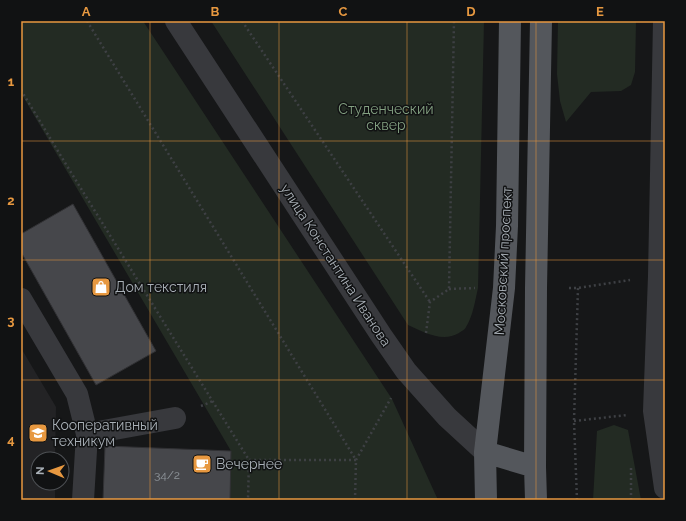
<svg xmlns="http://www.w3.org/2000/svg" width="686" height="521" font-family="Raleway,sans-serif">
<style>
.built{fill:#232325}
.green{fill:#232b23}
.building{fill:#46474b;stroke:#313134}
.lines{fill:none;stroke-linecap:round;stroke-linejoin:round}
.path{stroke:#3e4044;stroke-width:2.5;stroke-dasharray:2 3;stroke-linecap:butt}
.minor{stroke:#38393d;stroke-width:22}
.major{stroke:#54575c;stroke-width:22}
.grid{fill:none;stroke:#e79840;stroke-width:1;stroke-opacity:0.55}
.labels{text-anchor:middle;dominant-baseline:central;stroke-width:3;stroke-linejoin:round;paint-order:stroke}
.number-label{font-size:12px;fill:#90969c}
.park-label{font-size:14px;fill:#84a182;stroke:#111213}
.street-label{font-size:14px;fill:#a9b0b7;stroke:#111213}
.poi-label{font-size:14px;fill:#a9b0b7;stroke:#111213;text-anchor:start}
.neatline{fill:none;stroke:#e79840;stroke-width:1.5}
.grid-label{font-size:13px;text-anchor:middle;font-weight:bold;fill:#e79840}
</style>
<rect width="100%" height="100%" fill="#161718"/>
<path class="built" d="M 21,348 L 56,407 L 55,459 L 38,459 L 38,483 L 55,483 L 55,500 L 21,500 Z"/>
<path class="green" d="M 21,21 L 143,21 L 392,399 L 438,500 L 230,500 L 231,451 L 21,93 Z
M 211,21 L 484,21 L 478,288 C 475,301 473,316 466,327 C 465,330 461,331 459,333 C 442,343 424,332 408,325 Z
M 558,21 L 636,21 L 635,72 L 631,85 L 621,91 L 591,92 L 566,122 L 560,101 L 557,74 Z
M 614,425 L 628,430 L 641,500 L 593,500 L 597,431 Z"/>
<path class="building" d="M 73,204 L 156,351 L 96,385 L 21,252 L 21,234 Z
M 105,446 L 231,451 L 230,500 L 103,500 Z"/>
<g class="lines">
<path class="path" d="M 87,21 L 356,460
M 242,21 L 430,302
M 21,90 L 67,166 L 249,460 L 248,500
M 569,288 L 578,288 L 630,280
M 449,289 L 475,288
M 426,333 L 430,302 L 449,289 L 454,21
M 201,406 L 213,401
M 574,421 L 627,415
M 249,460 L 356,460
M 355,500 L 356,460 L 391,398
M 577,500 L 574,421 L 578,288
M 631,500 L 631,466"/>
<path class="minor" d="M 176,21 L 381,335 L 406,371 L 447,417 L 485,452
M 664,21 L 659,276 L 654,411 L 665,488
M 21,299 L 77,394 L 87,434 L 83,500
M 87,434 L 175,418"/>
<path class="major" d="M 485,452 L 535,467
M 486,500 L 485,452 L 504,288 L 507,226 L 510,21
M 536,500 L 535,467 L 536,288 L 541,21"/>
</g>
<path class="grid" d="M 150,21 L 150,500M 279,21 L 279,500M 407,21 L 407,500M 536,21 L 536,500M 21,141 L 665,141M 21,260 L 665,260M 21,380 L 665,380"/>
<defs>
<g id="shop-square" transform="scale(1)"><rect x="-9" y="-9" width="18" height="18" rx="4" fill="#e79840" stroke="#111213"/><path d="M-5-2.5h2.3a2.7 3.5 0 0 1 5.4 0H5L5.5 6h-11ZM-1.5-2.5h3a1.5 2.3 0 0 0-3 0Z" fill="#fff"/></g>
<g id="university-square" transform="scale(1)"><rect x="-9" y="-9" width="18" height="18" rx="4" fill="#e79840" stroke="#111213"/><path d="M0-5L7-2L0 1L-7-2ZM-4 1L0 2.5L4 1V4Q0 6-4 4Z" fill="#fff"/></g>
<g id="cafe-square" transform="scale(1)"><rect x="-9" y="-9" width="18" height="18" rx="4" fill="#e79840" stroke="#111213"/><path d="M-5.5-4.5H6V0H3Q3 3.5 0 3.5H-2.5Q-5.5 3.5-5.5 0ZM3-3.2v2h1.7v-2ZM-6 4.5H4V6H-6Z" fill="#fff"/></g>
</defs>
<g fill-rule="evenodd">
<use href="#shop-square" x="101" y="287"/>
<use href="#university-square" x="38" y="433"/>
<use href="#cafe-square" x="202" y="464"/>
</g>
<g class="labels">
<g class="number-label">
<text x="167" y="475">34/2</text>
</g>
<g class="park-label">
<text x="386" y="109">Студенческий<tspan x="386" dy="16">сквер</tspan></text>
</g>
<g class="street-label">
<text transform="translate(503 261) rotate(-87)">Московский проспект</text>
<text transform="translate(336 265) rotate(57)">улица Константина Иванова</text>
</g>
<g class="poi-label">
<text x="115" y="287">Дом текстиля</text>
<text x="52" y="425">Кооперативный<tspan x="52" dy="16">техникум</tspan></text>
<text x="216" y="464">Вечернее</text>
</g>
</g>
<rect width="686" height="521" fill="none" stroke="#111213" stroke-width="44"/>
<g transform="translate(50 471) rotate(272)"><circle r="19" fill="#111213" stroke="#4e5155"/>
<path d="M0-3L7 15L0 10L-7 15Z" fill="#e79840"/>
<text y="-6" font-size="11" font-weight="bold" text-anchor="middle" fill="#a9b0b7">N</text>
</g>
<rect x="22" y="22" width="642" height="477" class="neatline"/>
<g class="grid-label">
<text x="86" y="16">A</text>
<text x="215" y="16">B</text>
<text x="343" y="16">C</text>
<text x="471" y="16">D</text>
<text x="600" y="16">E</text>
<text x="11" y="86">1</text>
<text x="11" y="205">2</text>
<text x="11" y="325">3</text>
<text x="11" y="444">4</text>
</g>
</svg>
